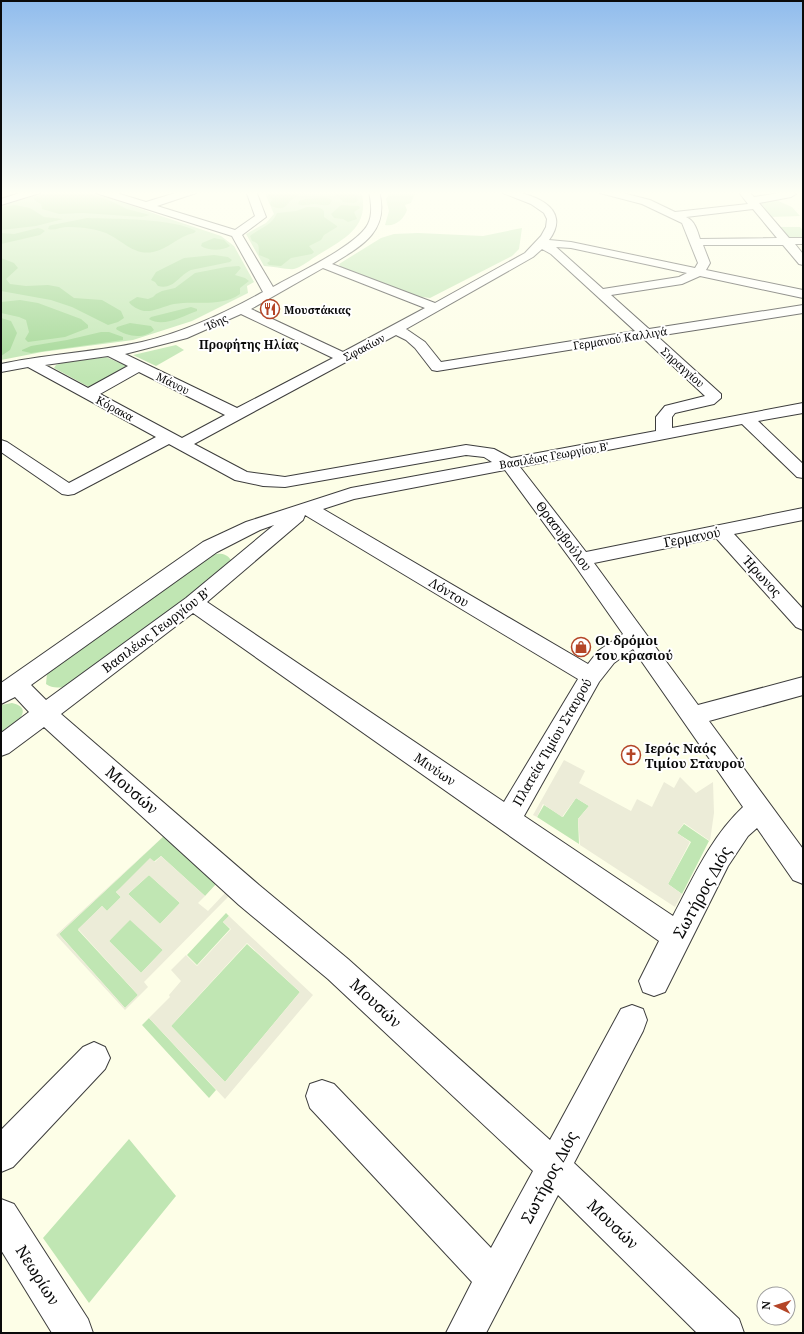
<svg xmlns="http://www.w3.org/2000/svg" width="804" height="1334" font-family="'Noto Serif',serif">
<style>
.green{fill:#c0e6b3}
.forest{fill:#a0d693}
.plaza{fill:#ececd8;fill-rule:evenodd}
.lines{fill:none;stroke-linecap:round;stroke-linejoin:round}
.minor-casing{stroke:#3d3d3d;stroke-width:2}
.minor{fill:#fff;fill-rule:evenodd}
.labels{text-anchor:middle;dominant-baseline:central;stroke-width:4;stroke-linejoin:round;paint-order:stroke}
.far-poi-label{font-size:11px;font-weight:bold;fill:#0a0a0a;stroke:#fff;text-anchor:start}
.far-street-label{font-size:11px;fill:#0a0a0a;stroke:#fff}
.far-neighbourhood-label{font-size:12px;font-weight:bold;fill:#0a0a0a;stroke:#fff}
.street-label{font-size:13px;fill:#0a0a0a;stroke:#fff}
.poi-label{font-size:13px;font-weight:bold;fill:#0a0a0a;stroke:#fff;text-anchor:start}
.near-street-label{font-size:16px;fill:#0a0a0a;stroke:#fff}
</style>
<rect width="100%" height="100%" fill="#fdfee7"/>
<path class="green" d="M 49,191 L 91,191 L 161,216 L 221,236 L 234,246 L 254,282 L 247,286 L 248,293 L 192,321 L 133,340 L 42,352 L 1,360 L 1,206 Z
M 264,191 L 361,191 C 371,227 344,239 318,255 C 311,259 302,267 294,269 C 290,270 270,266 264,266 L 246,234 L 266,223 L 274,214 Z
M 391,191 L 421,191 L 414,196 L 411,203 L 405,205 L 407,210 C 404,219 395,227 385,225 L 389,211 L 386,199 Z
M 776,200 L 792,207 L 800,216 L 771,217 L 761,203 Z
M 780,227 L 800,227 L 803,230 L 803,237 L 789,238 Z
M 522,228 L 519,249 L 512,256 L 430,298 L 415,296 L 341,267 L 339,264 L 381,238 L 394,234 L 418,233 L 483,236 Z
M 176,345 L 184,350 L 156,366 L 133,355 Z
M 106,357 L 129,367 L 89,387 L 54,368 L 56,365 L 62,363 Z
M 214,554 C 222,553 227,554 231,560 L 228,568 L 64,687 C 56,688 52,688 46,684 L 47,674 L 51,669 L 209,556 Z
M 12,703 C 38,709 10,728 1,735 L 1,705 Z
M 576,798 L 589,806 L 578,819 L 579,844 L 537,817 L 544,805 L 563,817 Z
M 684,824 L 709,841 L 682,894 L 668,884 L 691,842 L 677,833 Z
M 165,835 L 216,884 L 205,896 L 161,856 L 116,892 L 121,897 L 107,911 L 102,906 L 78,930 L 138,995 L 125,1008 L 59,934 Z
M 149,875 L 180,903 L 160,924 L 128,894 Z
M 226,913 L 229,916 L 223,922 L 230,929 L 197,965 L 187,955 Z
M 130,919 L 163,950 L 141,973 L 109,941 Z
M 247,944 L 300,992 L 225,1082 L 171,1026 Z
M 149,1018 L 216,1090 L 209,1098 L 142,1025 Z
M 129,1139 L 176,1196 L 89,1303 L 43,1238 Z"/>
<path class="forest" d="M 54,191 L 85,192 L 109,200 L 127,209 L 150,215 L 142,217 L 83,213 L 59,214 L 42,209 L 41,204 L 34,200 L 34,197 Z
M 267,191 L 310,191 C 305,193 299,194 294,198 C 285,204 287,212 271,206 L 270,203 L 272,200 L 268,196 Z
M 329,191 L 355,191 L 357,193 L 358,201 L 354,203 L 343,202 L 339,197 L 329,193 Z
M 326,197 L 332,200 L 330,204 C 324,207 321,204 314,204 C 308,204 304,207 298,204 L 299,201 L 305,199 Z
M 15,205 L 30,208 L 44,217 L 63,219 L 36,226 L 1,230 L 1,207 Z
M 341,205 L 359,206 L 360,208 L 354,212 L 357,219 L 348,222 L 343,219 L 334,218 L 331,214 Z
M 307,207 C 313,207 321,206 324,211 L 324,217 L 337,226 L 337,227 L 324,235 L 321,240 L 309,246 L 314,252 L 312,254 L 291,258 L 281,266 L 269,265 L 267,263 L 270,261 L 269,259 L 259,255 C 258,247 261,244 252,241 L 250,236 C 259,228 272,226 277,213 L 296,211 Z
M 87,218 C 115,219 173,218 196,231 L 194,233 C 179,236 168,249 153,252 C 132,256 121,238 103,232 C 92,228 78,227 66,227 C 60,227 55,231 48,229 L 49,226 L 52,225 Z
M 38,228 L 42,229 L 45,231 L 40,235 L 1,244 L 1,233 L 14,234 Z
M 214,238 L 224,240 L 230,246 C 222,251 209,251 201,246 L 202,243 Z
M 214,255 L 228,257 L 232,260 L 230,262 L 191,270 C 178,276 174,290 158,286 L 155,282 L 151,280 L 156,272 L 184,258 Z
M 1,258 L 14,263 L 18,268 L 6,279 L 10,284 L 26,286 L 48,285 L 59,287 L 74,298 L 102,300 L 121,311 L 124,318 L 118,322 L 108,325 L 72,307 L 51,300 L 1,291 Z
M 239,266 L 241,268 L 235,275 L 245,278 L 249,281 L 240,288 L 240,294 C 220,308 196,300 174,304 C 164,306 154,312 144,311 C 139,310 131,306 129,302 L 137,297 L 148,299 L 153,297 L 156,294 L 162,291 L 175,288 L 195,273 L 226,267 Z
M 20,300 L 38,303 L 81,319 L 88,325 L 88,328 L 65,337 L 28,342 L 25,339 L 29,332 L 26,320 L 19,317 L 1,313 L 1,302 Z
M 191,307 L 197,309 L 197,311 C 183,316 163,328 149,319 L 151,317 Z
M 1,318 L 11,321 L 17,333 L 10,350 L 1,356 Z
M 130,323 L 151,326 L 154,330 C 143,340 126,336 116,329 L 117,327 Z
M 101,332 L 109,332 L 123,337 L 123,340 L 31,353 L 22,351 L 22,350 L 31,346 L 67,340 Z"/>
<path class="plaza" d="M 564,760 L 585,771 L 579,783 L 631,811 L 637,799 L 652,807 L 664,782 L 674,788 L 680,777 L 696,793 L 713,782 L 714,813 L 710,841 L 684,823 L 677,833 L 690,842 L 668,884 L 682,894 L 675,907 L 580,845 L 578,819 L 589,806 L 576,798 L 562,817 L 543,804 L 537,817 L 533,815 Z
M 165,835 L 230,895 L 144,982 L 148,987 L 125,1010 L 56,935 ZM 165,835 L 226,892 L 208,911 L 198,903 L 205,896 L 161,856 L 155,862 L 150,858 L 116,892 L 121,897 L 107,911 L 102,906 L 78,929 L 138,995 L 125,1008 L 59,934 ZM 149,875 L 180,903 L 160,924 L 128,894 ZM 130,920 L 163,950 L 141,973 L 109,941 Z
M 229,916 L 313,995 L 225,1099 L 149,1018 L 170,997 L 169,995 L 181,981 L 171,970 L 186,955 L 197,966 L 231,929 L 223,922 ZM 247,943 L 300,992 L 225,1082 L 171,1026 Z"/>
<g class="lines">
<g class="minor-casing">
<path id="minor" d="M 26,191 L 41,191 L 40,193 L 1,205 L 1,199 Z
M 95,191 L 110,191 L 146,202 L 182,191 L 197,191 L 196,193 L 157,206 L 235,230 L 255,216 L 246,191 L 256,191 L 266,217 L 242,235 L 273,287 C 294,275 358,245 368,224 C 373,214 371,202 369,191 L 379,191 C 390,231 362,246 332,264 L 435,303 L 525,253 L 541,236 L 546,227 L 547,219 L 544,213 L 531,204 L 503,193 L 502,191 C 529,191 574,207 549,240 L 571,242 L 695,268 L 698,263 L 682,223 L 642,204 L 600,193 L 599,191 L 615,191 L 650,200 L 675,212 L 748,204 L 738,191 L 748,191 L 754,197 L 791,191 L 796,194 L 791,197 L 759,203 L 789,238 L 803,238 L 803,244 L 795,244 L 803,254 L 803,265 L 799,264 L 783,245 L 703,245 L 710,263 L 706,270 L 803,290 L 803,298 L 700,276 L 682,284 L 611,295 L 649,329 L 803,305 L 803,313 L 657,336 L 721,394 L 721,398 L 714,404 L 675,413 L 672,417 L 672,428 L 803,403 L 803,413 L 758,421 L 803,464 L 803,478 L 797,477 L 742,424 L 520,467 L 586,552 L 803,508 L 803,520 L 734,534 L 803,609 L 803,630 L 796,627 L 716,538 L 594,563 L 698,705 L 803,677 L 803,695 L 709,721 L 803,849 L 803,884 L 793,880 L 757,828 L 748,836 L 728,866 L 665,992 L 654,996 L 643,992 L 639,981 L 659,941 L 193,613 L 61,714 L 259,885 L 348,959 L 550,1140 L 621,1009 L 632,1005 L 643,1009 L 647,1020 L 643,1031 L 574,1163 L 739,1319 L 744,1333 L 697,1333 L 558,1195 L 486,1333 L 446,1333 L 472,1282 L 310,1108 L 306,1096 L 310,1084 L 322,1080 L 334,1084 L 491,1248 L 533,1171 L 328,979 L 239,905 L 44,727 L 9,753 L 1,756 L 1,733 L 29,712 L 15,697 L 1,704 L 1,683 L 203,542 L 246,522 L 351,488 L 492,462 L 484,457 L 466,455 L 285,487 L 263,486 L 235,480 L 169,444 L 74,494 L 68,495 L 62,494 L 1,452 L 1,440 L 7,442 L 69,483 L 156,437 L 28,367 L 1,372 L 1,364 C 48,354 96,352 142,342 C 185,332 225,313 263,292 L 232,236 L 96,193 ZM 753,209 L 777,238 L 700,239 C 697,230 695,221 686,217 ZM 556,247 L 571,248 L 687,273 L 679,277 L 603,289 ZM 542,249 L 551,254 L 635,331 L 441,362 L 425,342 L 406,329 L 533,257 ZM 323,268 L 425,308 L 343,352 L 251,309 ZM 241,314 L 333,358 L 237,408 L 125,354 L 187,338 ZM 396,335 L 406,340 L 415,348 L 432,370 L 437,371 L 643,338 L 705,396 L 665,406 L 656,417 L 656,431 L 511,458 L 494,449 L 466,445 L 285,477 L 247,472 L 194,444 ZM 108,356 L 128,366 L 88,388 L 45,365 ZM 139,372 L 225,415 L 182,438 L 100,394 ZM 505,470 L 574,564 L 623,634 L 598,651 L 588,664 L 323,509 L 354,499 ZM 305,515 L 578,679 L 504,802 L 207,602 L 303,520 ZM 274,525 L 186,598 L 46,700 L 31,685 L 217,552 L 260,530 ZM 633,649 L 743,807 C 711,837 693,878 673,916 L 524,816 L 599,682 L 614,663 Z
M 94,1042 L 105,1047 L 110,1058 L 105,1069 L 13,1167 L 1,1172 L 1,1130 L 83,1047 Z
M 1,1199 L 14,1204 L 88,1319 L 93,1333 L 52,1333 L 1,1250 Z"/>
</g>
<use href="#minor" class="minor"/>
</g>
<linearGradient id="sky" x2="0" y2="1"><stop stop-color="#90bced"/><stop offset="0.51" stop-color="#fefff4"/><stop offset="1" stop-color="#fefff4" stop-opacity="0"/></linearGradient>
<rect width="804" height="378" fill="url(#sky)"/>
<defs>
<g id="restaurant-ring" transform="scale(1)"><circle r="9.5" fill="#fff" stroke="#b44527" stroke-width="1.5"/><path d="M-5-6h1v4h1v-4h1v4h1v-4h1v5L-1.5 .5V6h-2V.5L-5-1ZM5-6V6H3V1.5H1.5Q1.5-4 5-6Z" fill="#b44527"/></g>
<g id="shop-ring" transform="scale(1)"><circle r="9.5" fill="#fff" stroke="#b44527" stroke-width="1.5"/><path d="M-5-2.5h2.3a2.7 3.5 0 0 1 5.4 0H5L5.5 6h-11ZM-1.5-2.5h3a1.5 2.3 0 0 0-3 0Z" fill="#b44527"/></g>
<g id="church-ring" transform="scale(1)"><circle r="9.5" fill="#fff" stroke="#b44527" stroke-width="1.5"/><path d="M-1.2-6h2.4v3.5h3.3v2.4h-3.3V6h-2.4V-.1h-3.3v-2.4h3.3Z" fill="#b44527"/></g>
</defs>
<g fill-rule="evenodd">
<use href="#restaurant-ring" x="270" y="309"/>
<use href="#shop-ring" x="581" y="647"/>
<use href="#church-ring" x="631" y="755"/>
</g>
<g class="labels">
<g class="far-poi-label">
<text x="284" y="309">Μουστάκιας</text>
</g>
<g class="far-street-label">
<text transform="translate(216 322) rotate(-25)">Ίδης</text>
<text transform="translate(620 338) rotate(-9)">Γερμανού Καλλιγά</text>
<text transform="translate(364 347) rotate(-28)">Σφακίων</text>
<text transform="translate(683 367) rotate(42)">Σηραγγίου</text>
<text transform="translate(173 383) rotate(26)">Μάνου</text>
<text transform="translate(115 408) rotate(28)">Κόρακα</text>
<text transform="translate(554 455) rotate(-10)">Βασιλέως Γεωργίου Β'</text>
</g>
<g class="far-neighbourhood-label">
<text x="249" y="344">Προφήτης Ηλίας</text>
</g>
<g class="street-label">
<text transform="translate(564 536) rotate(53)">Θρασυβούλου</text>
<text transform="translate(692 537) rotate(-11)">Γερμανού</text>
<text transform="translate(762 576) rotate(48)">Ήρωνος</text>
<text transform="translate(449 592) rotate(31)">Λόντου</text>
<text transform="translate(156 630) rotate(-37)">Βασιλέως Γεωργίου Β'</text>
<text transform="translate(552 742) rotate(-60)">Πλατεία Τιμίου Σταυρού</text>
<text transform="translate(435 769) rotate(35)">Μινύων</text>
</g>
<g class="poi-label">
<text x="595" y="640">Οι δρόμοι<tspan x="595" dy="15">του κρασιού</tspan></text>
<text x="645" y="748">Ιερός Ναός<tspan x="645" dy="15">Τιμίου Σταυρού</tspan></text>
</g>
<g class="near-street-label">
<text transform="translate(132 790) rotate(41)">Μουσών</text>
<text transform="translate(702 892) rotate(-61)">Σωτήρος Διός</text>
<text transform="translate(376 1003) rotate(43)">Μουσών</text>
<text transform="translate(549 1177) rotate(-62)">Σωτήρος Διός</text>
<text transform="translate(613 1224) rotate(44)">Μουσών</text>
<text transform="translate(38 1275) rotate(58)">Νεωρίων</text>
</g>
</g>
<rect width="804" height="1334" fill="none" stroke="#0a0a0a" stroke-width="4"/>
<g transform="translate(776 1306) rotate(274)"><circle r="19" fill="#ffffff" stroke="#9d9d9d"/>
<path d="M0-3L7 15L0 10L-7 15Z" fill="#b44527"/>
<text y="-6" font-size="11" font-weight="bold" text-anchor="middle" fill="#0a0a0a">N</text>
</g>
</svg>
